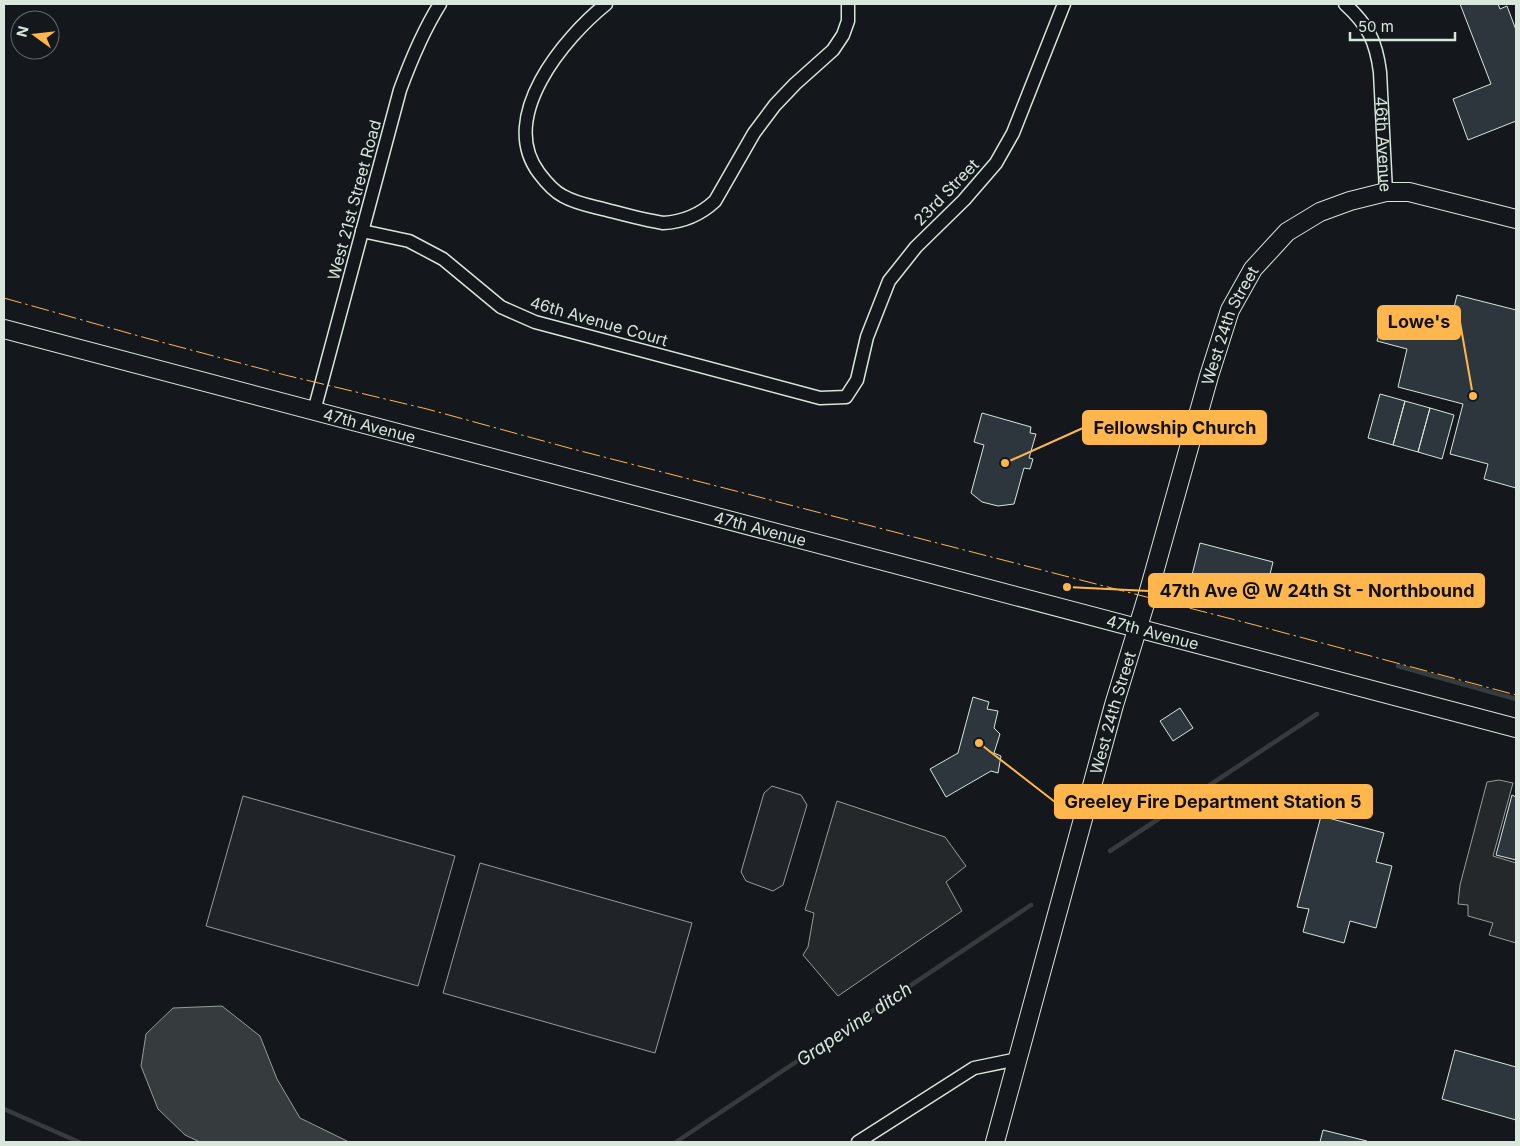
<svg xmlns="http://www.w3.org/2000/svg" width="1520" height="1146" font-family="Inter,sans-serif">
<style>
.green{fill:#202428;stroke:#939e99}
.parking{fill:#24282b;stroke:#939e99}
.water{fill:#363b3e;stroke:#939e99}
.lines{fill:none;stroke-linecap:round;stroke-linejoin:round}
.stream{stroke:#363b3e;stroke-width:4.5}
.building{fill:#2c363c;stroke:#d8e6dc}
.street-casing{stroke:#d8e6dc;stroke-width:15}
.secondary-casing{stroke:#d8e6dc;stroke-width:20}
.street{stroke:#14181c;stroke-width:12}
.secondary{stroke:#14181c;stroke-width:18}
.power{stroke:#ffb74d;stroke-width:1;stroke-dasharray:18 4 2.5 4;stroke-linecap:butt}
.labels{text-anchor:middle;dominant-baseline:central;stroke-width:4;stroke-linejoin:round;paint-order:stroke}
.street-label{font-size:16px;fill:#d8e6dc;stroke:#14181c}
.water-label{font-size:18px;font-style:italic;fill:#d8e6dc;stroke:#14181c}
.leader{fill:none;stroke:#ffb74d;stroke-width:2}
.callout-dot{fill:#ffb74d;stroke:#14181c;stroke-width:2}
.callout{fill:#ffb74d;stroke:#ffb74d;stroke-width:2}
.callout-label{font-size:18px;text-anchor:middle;font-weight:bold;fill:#111}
</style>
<rect width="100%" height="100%" fill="#14181c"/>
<path class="green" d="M 772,786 L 801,795 L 807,805 L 783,885 L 773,891 L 746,881 L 741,872 L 764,793 Z
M 243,796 L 455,856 L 418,986 L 206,926 Z
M 480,863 L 692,923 L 655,1053 L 443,993 Z"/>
<path class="parking" d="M 1499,780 L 1513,783 L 1493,856 L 1516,863 L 1516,943 L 1489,935 L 1493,923 L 1468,916 L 1468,905 L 1458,904 L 1460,885 L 1487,782 Z
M 837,801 L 945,837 L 966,866 L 946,882 L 962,911 L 838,996 L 803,955 L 808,947 L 814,913 L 805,910 Z"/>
<path class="water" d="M 222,1006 L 260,1036 L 277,1079 L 300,1118 L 349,1142 L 200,1142 L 185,1135 L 158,1109 L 141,1066 L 146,1034 L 173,1008 Z"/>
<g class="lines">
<path class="stream" d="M 1398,666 L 1516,699
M 1110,851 L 1317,714
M 4,1109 L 79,1142
M 676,1142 L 1031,905"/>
</g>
<path class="building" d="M 1460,4 L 1498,4 L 1500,9 L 1507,6 L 1516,30 L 1516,121 L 1468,140 L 1453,99 L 1491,84 Z
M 1457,295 L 1516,310 L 1516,488 L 1484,479 L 1488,464 L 1450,454 L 1463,404 L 1398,387 L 1407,349 L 1377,341 L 1386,308 L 1450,324 Z
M 1380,394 L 1405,401 L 1393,445 L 1368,438 Z
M 1405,401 L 1430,408 L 1418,452 L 1393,445 Z
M 1430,408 L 1454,415 L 1442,459 L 1418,452 Z
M 982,413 L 1031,427 L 1030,433 L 1036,434 L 1029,458 L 1033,459 L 1030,469 L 1024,468 L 1014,504 L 998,506 L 982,502 L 971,493 L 984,445 L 974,442 Z
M 1200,543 L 1273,562 L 1263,603 L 1190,583 Z
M 973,697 L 989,702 L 987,709 L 998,711 L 994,728 L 1000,734 L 994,753 L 1001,756 L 998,773 L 991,771 L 946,797 L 930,769 L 958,753 Z
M 1180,708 L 1193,728 L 1173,741 L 1160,721 Z
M 1512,795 L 1516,797 L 1516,860 L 1496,855 Z
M 1321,816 L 1384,833 L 1376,862 L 1392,866 L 1376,928 L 1350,921 L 1344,943 L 1303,932 L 1309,909 L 1297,907 Z
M 1455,1050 L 1516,1067 L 1516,1120 L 1442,1099 Z
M 1323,1130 L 1367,1141 L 1367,1142 L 1320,1142 Z"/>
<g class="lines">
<g class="street-casing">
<g id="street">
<path d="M 606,4 C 564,38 497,117 539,173 C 545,181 553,191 563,196 C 577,204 592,206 607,210 C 626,215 644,220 663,223 C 684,222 700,215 715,201 L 754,133 L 775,105 L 795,84 L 833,50 L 843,35 L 848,21 L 848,4"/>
<path id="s1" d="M 1345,4 C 1368,25 1376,41 1380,72 L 1386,192"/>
<path d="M 362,231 L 409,241 L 443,259 L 501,307 L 535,322 L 820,398 L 846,397 L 857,380 L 867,337 L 889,281 L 916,247 L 964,200 L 996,163 L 1013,133 L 1064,4"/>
<path d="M 314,411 L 400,90 C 411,60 423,31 440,4"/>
<path d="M 858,1142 L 974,1068 L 1018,1059"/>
</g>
</g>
<g class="secondary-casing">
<g id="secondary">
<path id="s2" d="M 4,329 L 1516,728"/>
<path id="s3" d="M 995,1142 L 1114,705 L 1148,594 L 1209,376 L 1230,310 L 1253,269 L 1287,232 L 1320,212 L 1350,201 L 1386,192 L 1409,192 L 1516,219"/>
</g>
</g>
<use href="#street" class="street"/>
<use href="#secondary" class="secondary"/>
<path class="power" d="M 4,298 L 146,338 L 285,375 L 427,409 L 569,448 L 1255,625 L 1516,695"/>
</g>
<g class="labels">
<g class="street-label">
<text stroke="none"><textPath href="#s1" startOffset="151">46th Avenue</textPath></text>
<text transform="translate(946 192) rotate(-46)">23rd Street</text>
<text transform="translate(354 200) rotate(-75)">West 21st Street Road</text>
<text transform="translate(599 321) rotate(16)">46th Avenue Court</text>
<text stroke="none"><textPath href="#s3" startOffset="850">West 24th Street</textPath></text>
<text stroke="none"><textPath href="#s2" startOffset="378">47th Avenue</textPath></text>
<text stroke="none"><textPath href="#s2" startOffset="782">47th Avenue</textPath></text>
<text stroke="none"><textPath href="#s2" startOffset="1188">47th Avenue</textPath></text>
<text stroke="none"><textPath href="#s3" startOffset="445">West 24th Street</textPath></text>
</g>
<g class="water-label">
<text transform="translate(854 1024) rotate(-34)">Grapevine ditch</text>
</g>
</g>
<path class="leader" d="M1473 396L1460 322M1005 463L1083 428M1067 587L1149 591M979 743L1055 802"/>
<g class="callout-dot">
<circle cx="1473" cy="396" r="5"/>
<circle cx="1005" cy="463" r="5"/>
<circle cx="1067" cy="587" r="5"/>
<circle cx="979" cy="743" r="5"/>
</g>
<g class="callout">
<rect x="1378" y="306" width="82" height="33" rx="5"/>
<rect x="1083" y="411" width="183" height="33" rx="5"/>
<rect x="1149" y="574" width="335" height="33" rx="5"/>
<rect x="1055" y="785" width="317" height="33" rx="5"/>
</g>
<g class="callout-label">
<text x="1419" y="328">Lowe's</text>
<text x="1175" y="434">Fellowship Church</text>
<text x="1317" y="597">47th Ave @ W 24th St - Northbound</text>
<text x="1213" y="808">Greeley Fire Department Station 5</text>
</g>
<rect width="1520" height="1146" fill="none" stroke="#d8e6dc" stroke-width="10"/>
<g transform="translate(35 35) rotate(285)"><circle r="24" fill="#14181c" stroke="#626a69"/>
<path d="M0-4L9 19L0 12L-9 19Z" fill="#ffb74d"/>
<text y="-8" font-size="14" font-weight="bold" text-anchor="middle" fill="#d8e6dc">N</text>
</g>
<path d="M1350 32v8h105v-8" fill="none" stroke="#d8e6dc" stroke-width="2.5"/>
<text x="1358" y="32" font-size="15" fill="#d8e6dc" stroke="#14181c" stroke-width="4" paint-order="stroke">50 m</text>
</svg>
